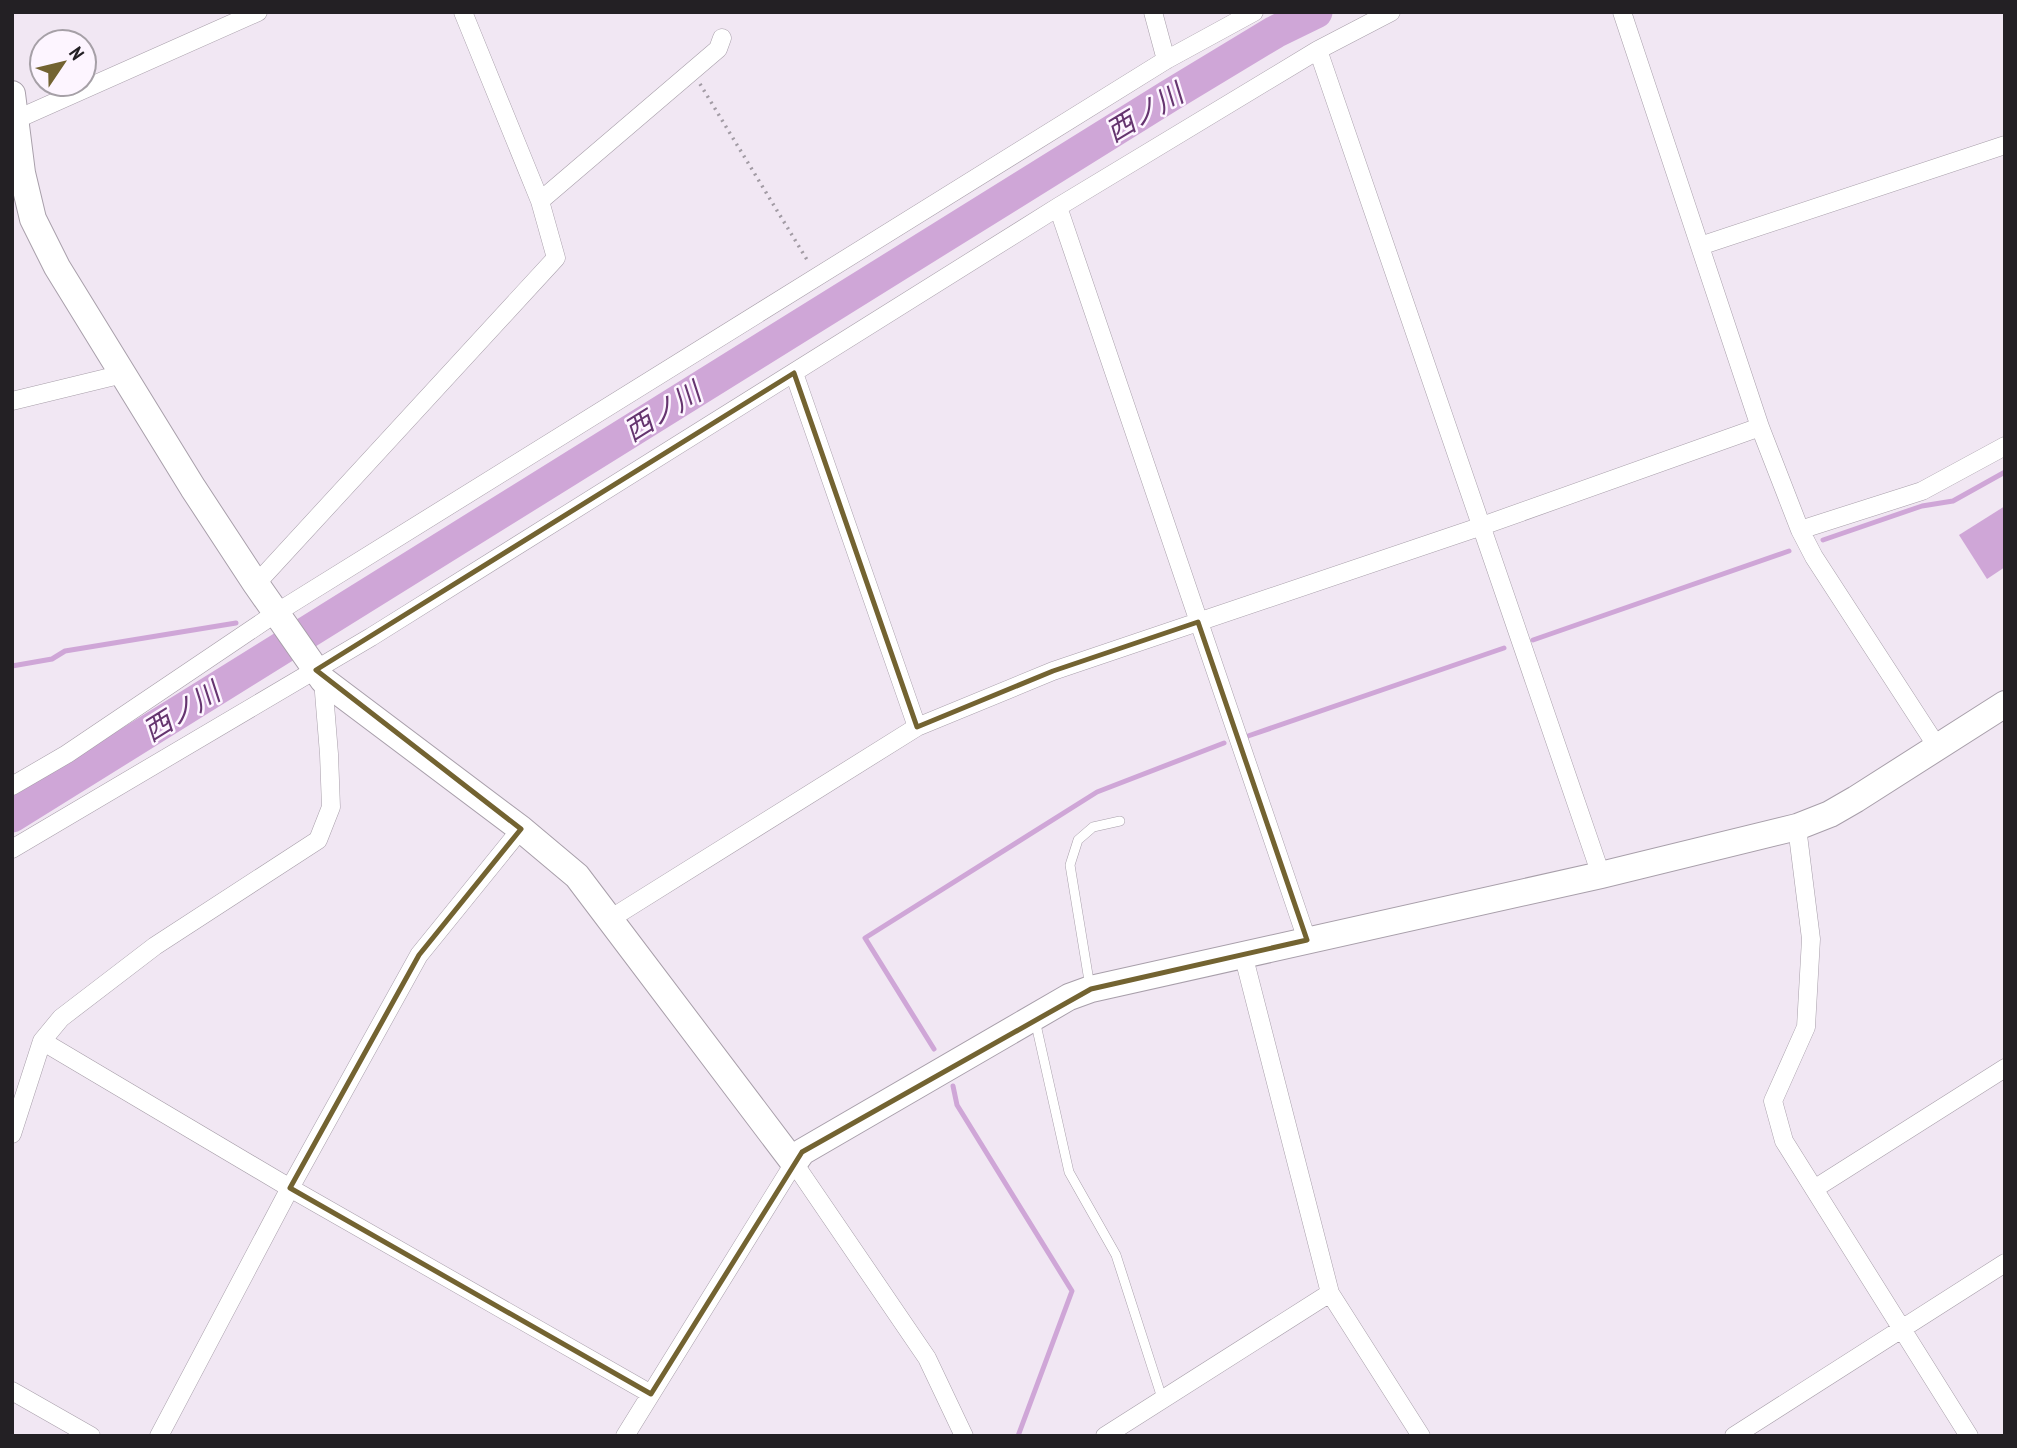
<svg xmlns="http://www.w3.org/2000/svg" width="2017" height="1448" font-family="'PT Sans Narrow','Noto Sans JP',sans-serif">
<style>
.water{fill:#cfa6d7}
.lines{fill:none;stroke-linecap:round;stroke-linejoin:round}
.stream{stroke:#cfa6d7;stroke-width:5}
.river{stroke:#cfa6d7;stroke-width:33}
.lane-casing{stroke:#a89faa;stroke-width:10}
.street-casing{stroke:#a89faa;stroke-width:19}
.secondary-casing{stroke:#a89faa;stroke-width:28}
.path{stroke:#a29ba4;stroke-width:3.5;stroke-dasharray:2 5;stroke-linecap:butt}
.lane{stroke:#fff;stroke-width:9}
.street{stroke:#fff;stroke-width:18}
.secondary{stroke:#fff;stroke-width:26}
.marked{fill:none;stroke:#736331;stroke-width:5;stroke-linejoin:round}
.labels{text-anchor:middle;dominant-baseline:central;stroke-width:5;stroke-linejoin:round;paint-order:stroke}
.water-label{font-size:28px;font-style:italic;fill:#65346f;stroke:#fdf5ff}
</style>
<rect width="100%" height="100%" fill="#f1e7f3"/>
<path class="water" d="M 2005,506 L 2005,567 L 1987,579 L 1959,535 Z"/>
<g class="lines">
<path class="stream" d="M 1823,540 L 1922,506 L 1953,501 L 2005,472
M 1533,640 L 1789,551
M 12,666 L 52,659 L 65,651 L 236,623
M 1248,736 L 1504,648
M 934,1049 L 865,938 L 1097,792 L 1224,743
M 953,1086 L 957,1105 L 1072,1291 L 1018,1436"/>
<path class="river" d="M 12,816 L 1169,96 L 1275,32 L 1316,12"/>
<g class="lane-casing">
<path id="lane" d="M 1090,987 L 1070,865 L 1078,840 L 1093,827 L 1120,821
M 1035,1020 L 1069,1172 L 1116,1255 L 1162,1398"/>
</g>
<g class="street-casing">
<path id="street" d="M 1153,12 L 1166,60
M 1622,12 L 1760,427 L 1800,530 L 1814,557 L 1938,748
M 1318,50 L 1601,875
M 15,120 L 258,12
M 540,201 L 718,49 L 722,38
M 1058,207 L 1307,940
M 1700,246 L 2005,145
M 794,373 L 917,727
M 12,401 L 123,374
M 1800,530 L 1922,491 L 2005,446
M 256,584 L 556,258 L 540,201 L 463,12
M 12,786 L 67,754 L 276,613 L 1166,60 L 1254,12
M 1797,827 L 1811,939 L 1806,1027 L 1773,1101 L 1784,1141 L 1969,1436
M 12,849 L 371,637 L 1058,207 L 1318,50 L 1391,12
M 610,919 L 917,727 L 1053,671 L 1482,526 L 1760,427
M 1243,954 L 1330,1293 L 1421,1436
M 42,1041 L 290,1188 L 651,1394
M 12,1134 L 42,1041 L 61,1018 L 155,946 L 318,840 L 331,807 L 329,754 L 323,680
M 1814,1189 L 2005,1068
M 12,1391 L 91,1436
M 159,1436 L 290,1188 L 419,955 L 521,829
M 625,1436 L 794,1163 L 927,1358 L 964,1436
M 1105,1436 L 1330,1293
M 1734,1436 L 2005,1263"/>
</g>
<g class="secondary-casing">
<path id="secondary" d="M 12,94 L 22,173 L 33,219 L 57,267 L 193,488 L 256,584 L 323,680 L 521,829 L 577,876 L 794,1163 L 802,1152 L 1069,997 L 1091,989 L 1601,875 L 1797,827 L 1830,814 L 1856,799 L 2005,704"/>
</g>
<path class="path" d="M 700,84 L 809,263"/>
<use href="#lane" class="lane"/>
<use href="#street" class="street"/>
<use href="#secondary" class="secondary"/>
</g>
<path class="marked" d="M 794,373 L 917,727 L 1053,671 L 1198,622 L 1307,940 L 1091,989 L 802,1152 L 651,1394 L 290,1188 L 419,955 L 521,829 L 316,670 Z"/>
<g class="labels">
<g class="water-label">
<text transform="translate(1144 112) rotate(-31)">西ノ川</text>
<text transform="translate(662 411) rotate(-32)">西ノ川</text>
<text transform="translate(181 711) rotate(-32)">西ノ川</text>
</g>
</g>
<rect width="2017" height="1448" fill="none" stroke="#232024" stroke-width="28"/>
<g transform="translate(63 63) rotate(55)"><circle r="33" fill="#fdf5ff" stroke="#a6a0a7" stroke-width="2"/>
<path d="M0-5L12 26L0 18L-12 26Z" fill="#736331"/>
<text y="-10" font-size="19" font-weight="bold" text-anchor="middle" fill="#232024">N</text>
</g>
</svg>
